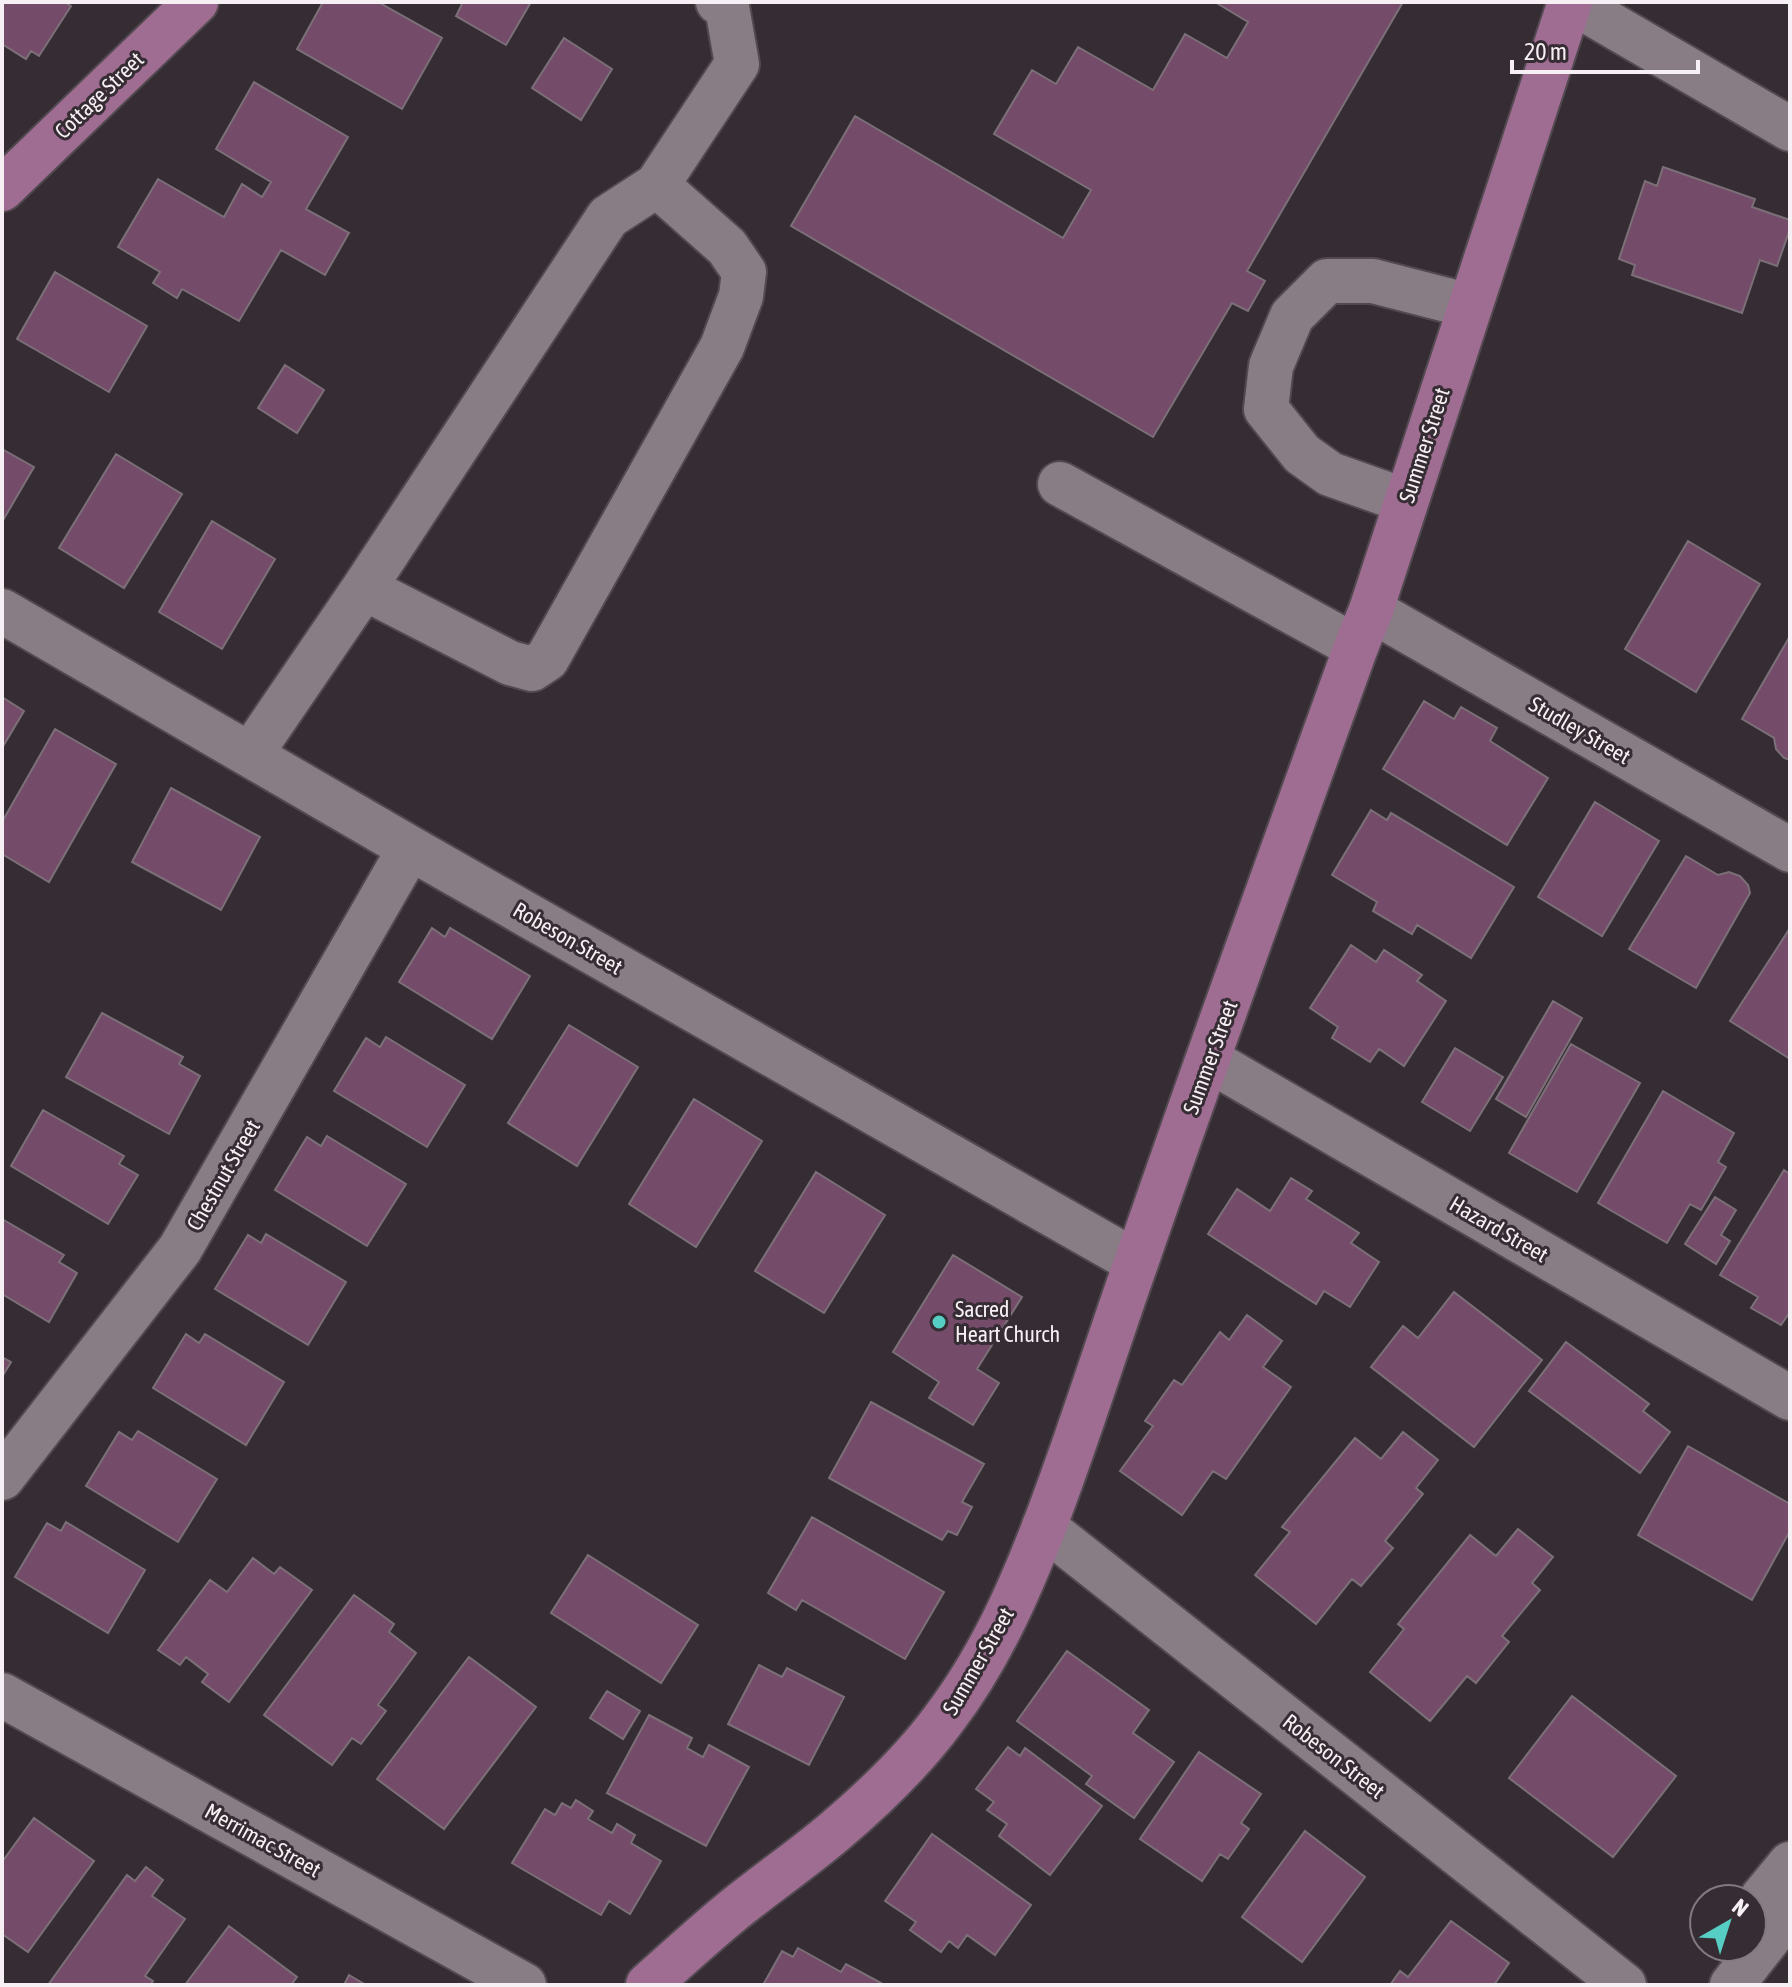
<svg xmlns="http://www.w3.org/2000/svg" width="1792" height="1987" font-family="'Asap Condensed',sans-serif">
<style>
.building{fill:#754b6a;stroke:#7b7078;stroke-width:2}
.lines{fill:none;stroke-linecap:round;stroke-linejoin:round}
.minor-casing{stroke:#51494f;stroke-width:48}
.major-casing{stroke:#51494f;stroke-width:48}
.minor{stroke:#897d85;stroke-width:44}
.major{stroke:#9f6c92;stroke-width:44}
.poi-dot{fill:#56cec3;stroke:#362c33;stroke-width:3}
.labels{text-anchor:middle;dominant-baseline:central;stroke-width:6;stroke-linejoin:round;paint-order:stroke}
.street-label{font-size:22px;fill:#f6eff3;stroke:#362c33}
.poi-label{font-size:22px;fill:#f6eff3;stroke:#362c33;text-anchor:start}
</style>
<rect width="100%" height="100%" fill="#362c33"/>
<path class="building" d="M 2,2 L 64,2 L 71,6 L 39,56 L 31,51 L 26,59 L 2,44 Z
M 323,2 L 378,2 L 442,38 L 402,109 L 297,49 Z
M 463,2 L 531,2 L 506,45 L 456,16 Z
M 1215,2 L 1403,2 L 1247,271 L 1265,281 L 1248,311 L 1232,303 L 1153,437 L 791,226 L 855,116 L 1063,238 L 1091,190 L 994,134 L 1032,70 L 1056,84 L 1078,47 L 1153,90 L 1185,34 L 1227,58 L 1248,22 Z
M 564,38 L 612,69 L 581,120 L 532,88 Z
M 254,82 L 348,137 L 306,209 L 349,233 L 325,275 L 281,250 L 239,321 L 182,289 L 177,298 L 153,283 L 160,272 L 118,247 L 158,179 L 224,217 L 242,184 L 262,197 L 271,182 L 216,149 Z
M 1663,167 L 1755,199 L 1752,207 L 1790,220 L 1790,229 L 1777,266 L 1760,260 L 1742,313 L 1632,275 L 1635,265 L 1619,259 L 1645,181 L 1657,186 Z
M 55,272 L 147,326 L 109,392 L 17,339 Z
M 285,365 L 324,390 L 297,433 L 258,408 Z
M 2,449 L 34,467 L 2,522 Z
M 116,454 L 182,494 L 124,588 L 59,548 Z
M 212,521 L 275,559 L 222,649 L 159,612 Z
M 1688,541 L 1760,584 L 1696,692 L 1625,649 Z
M 1790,636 L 1790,760 L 1784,758 L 1776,749 L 1774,738 L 1742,719 Z
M 2,697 L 24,711 L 2,748 Z
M 1424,701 L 1454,719 L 1461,707 L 1497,728 L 1490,741 L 1548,778 L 1507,845 L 1383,769 Z
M 55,729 L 116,764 L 49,882 L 2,854 L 2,822 Z
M 171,788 L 260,837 L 221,910 L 132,862 Z
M 1595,802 L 1659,841 L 1602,936 L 1538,897 Z
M 1371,810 L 1387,820 L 1391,813 L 1514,887 L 1471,958 L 1417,925 L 1412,934 L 1373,911 L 1377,902 L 1332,875 Z
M 1686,856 L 1718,875 L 1729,872 L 1740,876 L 1748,885 L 1750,893 L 1696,988 L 1629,949 Z
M 432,928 L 445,937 L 450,928 L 530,976 L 492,1039 L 399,982 Z
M 1790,928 L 1790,1059 L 1730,1021 Z
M 1351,945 L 1376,962 L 1384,950 L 1422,975 L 1417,981 L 1446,1001 L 1404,1066 L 1379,1049 L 1370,1062 L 1332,1038 L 1338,1027 L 1310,1008 Z
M 1553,1001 L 1582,1018 L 1526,1117 L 1496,1099 Z
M 102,1013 L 183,1057 L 179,1064 L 200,1076 L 169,1134 L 66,1077 Z
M 569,1025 L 638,1067 L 577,1166 L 508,1123 Z
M 386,1037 L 465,1085 L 427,1147 L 334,1091 L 366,1038 L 380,1047 Z
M 1571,1044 L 1640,1083 L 1577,1192 L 1509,1153 Z
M 1455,1048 L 1503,1077 L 1470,1131 L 1422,1102 Z
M 1663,1091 L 1734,1133 L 1718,1162 L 1726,1167 L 1701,1210 L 1690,1204 L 1667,1243 L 1598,1203 Z
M 694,1099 L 762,1141 L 696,1247 L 629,1204 Z
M 43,1110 L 124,1156 L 119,1164 L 138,1175 L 108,1224 L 11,1166 Z
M 327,1136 L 406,1184 L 367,1246 L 275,1190 L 307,1137 L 321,1146 Z
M 1784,1170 L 1790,1174 L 1790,1316 L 1788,1315 L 1781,1325 L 1751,1308 L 1758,1297 L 1720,1275 Z
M 816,1172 L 885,1215 L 824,1313 L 755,1271 Z
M 1291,1178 L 1312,1191 L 1306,1199 L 1359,1233 L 1351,1243 L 1379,1262 L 1350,1307 L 1324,1291 L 1316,1304 L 1208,1234 L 1237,1189 L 1270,1211 Z
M 1715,1197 L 1736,1210 L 1721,1235 L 1730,1241 L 1716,1264 L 1685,1244 Z
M 2,1219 L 64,1255 L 59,1262 L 77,1273 L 49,1322 L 2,1294 Z
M 266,1234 L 346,1282 L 308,1345 L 215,1289 L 248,1235 L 261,1243 Z
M 953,1255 L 1022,1297 L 977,1369 L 999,1383 L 973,1425 L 929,1398 L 939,1382 L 893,1352 Z
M 1454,1292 L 1542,1360 L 1474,1447 L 1371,1367 L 1403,1326 L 1418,1338 Z
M 1247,1315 L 1282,1341 L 1263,1367 L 1291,1387 L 1226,1479 L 1213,1471 L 1182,1515 L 1120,1471 L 1153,1426 L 1145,1421 L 1174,1380 L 1182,1385 L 1220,1332 L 1229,1340 Z
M 186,1334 L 199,1343 L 205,1334 L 284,1382 L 246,1445 L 153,1388 Z
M 1566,1342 L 1649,1404 L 1643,1411 L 1670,1432 L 1640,1473 L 1529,1391 Z
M 2,1357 L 11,1362 L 2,1377 Z
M 871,1402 L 984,1464 L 962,1502 L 972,1507 L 957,1535 L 948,1531 L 942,1540 L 829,1478 Z
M 138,1431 L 217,1479 L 178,1542 L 86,1486 L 119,1432 L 132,1440 Z
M 1403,1432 L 1438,1460 L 1416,1488 L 1423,1494 L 1385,1541 L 1393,1548 L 1361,1586 L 1352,1579 L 1316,1624 L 1255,1575 L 1290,1532 L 1282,1527 L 1355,1438 L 1381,1459 Z
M 1688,1446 L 1790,1504 L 1790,1531 L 1752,1600 L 1638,1535 Z
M 812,1517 L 944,1592 L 905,1659 L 802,1600 L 796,1610 L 768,1593 Z
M 66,1522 L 145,1570 L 108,1633 L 15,1577 L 47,1523 L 61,1531 Z
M 1518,1529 L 1553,1557 L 1532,1583 L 1540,1590 L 1502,1636 L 1509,1642 L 1476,1683 L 1467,1676 L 1430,1721 L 1370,1672 L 1404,1629 L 1398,1624 L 1470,1535 L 1496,1556 Z
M 588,1555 L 698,1625 L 661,1683 L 551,1613 Z
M 253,1558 L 274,1574 L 280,1567 L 312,1590 L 229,1702 L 202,1682 L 208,1674 L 186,1657 L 180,1665 L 158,1650 L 210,1580 L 227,1592 Z
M 354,1595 L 394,1624 L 389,1632 L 416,1653 L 378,1705 L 386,1711 L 361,1744 L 352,1738 L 332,1765 L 264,1715 Z
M 1067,1651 L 1149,1710 L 1133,1733 L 1174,1762 L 1134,1818 L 1086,1784 L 1092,1776 L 1017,1721 Z
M 469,1657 L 536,1707 L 444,1829 L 377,1779 Z
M 759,1665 L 782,1677 L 787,1668 L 844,1697 L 809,1765 L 728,1724 Z
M 607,1691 L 640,1711 L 623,1739 L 590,1718 Z
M 1572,1696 L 1676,1776 L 1613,1857 L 1509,1778 Z
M 649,1715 L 692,1738 L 687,1748 L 703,1757 L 709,1745 L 749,1767 L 706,1846 L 607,1793 Z
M 1008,1747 L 1020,1756 L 1025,1748 L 1102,1806 L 1050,1875 L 999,1836 L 1007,1824 L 987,1810 L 994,1802 L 976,1789 Z
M 1199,1752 L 1261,1794 L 1241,1823 L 1249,1829 L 1228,1859 L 1220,1854 L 1202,1881 L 1140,1839 Z
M 576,1800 L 593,1811 L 588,1819 L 612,1833 L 617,1824 L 635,1835 L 631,1843 L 661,1861 L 630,1914 L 609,1901 L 601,1915 L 512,1863 L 545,1809 L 555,1815 L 562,1803 L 571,1808 Z
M 34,1818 L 94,1861 L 28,1952 L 2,1934 L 2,1862 Z
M 1305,1831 L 1365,1877 L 1302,1962 L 1242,1917 Z
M 932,1834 L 1031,1905 L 995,1955 L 967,1935 L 958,1948 L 949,1941 L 941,1952 L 910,1930 L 916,1922 L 885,1901 Z
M 146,1867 L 163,1880 L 152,1896 L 185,1919 L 145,1976 L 153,1981 L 150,1985 L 48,1985 L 127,1875 L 135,1881 Z
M 1451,1921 L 1509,1963 L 1494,1985 L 1390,1985 L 1400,1971 L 1408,1977 Z
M 229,1926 L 297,1977 L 291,1985 L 185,1985 Z
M 798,1948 L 841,1972 L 846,1964 L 881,1983 L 880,1985 L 763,1985 L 782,1951 L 793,1957 Z
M 349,1975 L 366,1985 L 344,1985 Z"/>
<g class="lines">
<g class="minor-casing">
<path id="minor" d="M 1572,2 L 1790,129
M 1060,484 L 1356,647
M 1406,501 L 1330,474 L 1302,454 L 1266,409 L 1271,366 L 1292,316 L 1327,281 L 1373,281 L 1470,306
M 364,588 L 510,663 L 532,669 L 547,659 L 722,347 L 741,296 L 744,272 L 727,247 L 657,185
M 1371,610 L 1790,850
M 2,611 L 410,848 L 1136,1262
M 250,755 L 364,588 L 608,217 L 657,185 L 737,64 L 727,7 L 718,2
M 1209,1060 L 1790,1398
M 2,1478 L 180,1249 L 410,848
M 1044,1527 L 1624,1985
M 2,1695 L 524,1985
M 1732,1985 L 1786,1916 L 1762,1898 L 1790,1864"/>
</g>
<g class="major-casing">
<path id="major" d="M 2,189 L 196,2
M 648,1985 C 675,1961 702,1936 730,1913 C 764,1885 801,1860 834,1832 C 874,1798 912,1762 943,1720 C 995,1652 1028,1572 1057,1492 C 1085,1416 1109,1339 1136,1263 C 1207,1057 1282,852 1356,647 L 1371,610 L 1570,2"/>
</g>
<use href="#minor" class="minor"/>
<use href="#major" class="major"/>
</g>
<circle class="poi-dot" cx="939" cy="1322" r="8"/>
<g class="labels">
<g class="street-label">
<text transform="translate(99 95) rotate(-44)">Cottage Street</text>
<text transform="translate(1424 445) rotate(-72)">Summer Street</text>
<text transform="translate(1580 730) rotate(30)">Studley Street</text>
<text transform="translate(568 938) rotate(30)">Robeson Street</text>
<text transform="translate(1210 1057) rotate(-70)">Summer Street</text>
<text transform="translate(223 1175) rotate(-60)">Chestnut Street</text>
<text transform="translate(1499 1229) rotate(30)">Hazard Street</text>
<text transform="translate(978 1661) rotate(-60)">Summer Street</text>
<text transform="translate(1334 1756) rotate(38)">Robeson Street</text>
<text transform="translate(263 1840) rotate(29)">Merrimac Street</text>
</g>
<g class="poi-label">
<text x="955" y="1309">Sacred<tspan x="955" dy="25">Heart Church</tspan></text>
</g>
</g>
<rect width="1792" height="1987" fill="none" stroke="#f6eff3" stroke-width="8"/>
<g transform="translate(1728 1923) rotate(39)"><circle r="38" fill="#362c33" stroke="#837a80" stroke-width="2"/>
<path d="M0-6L14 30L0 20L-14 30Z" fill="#56cec3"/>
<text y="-12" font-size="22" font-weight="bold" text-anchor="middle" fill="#f6eff3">N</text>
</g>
<path d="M1512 60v12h186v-12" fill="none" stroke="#f6eff3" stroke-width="4"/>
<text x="1524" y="60" font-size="24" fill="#f6eff3" stroke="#362c33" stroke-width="6" paint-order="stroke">20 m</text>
</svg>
